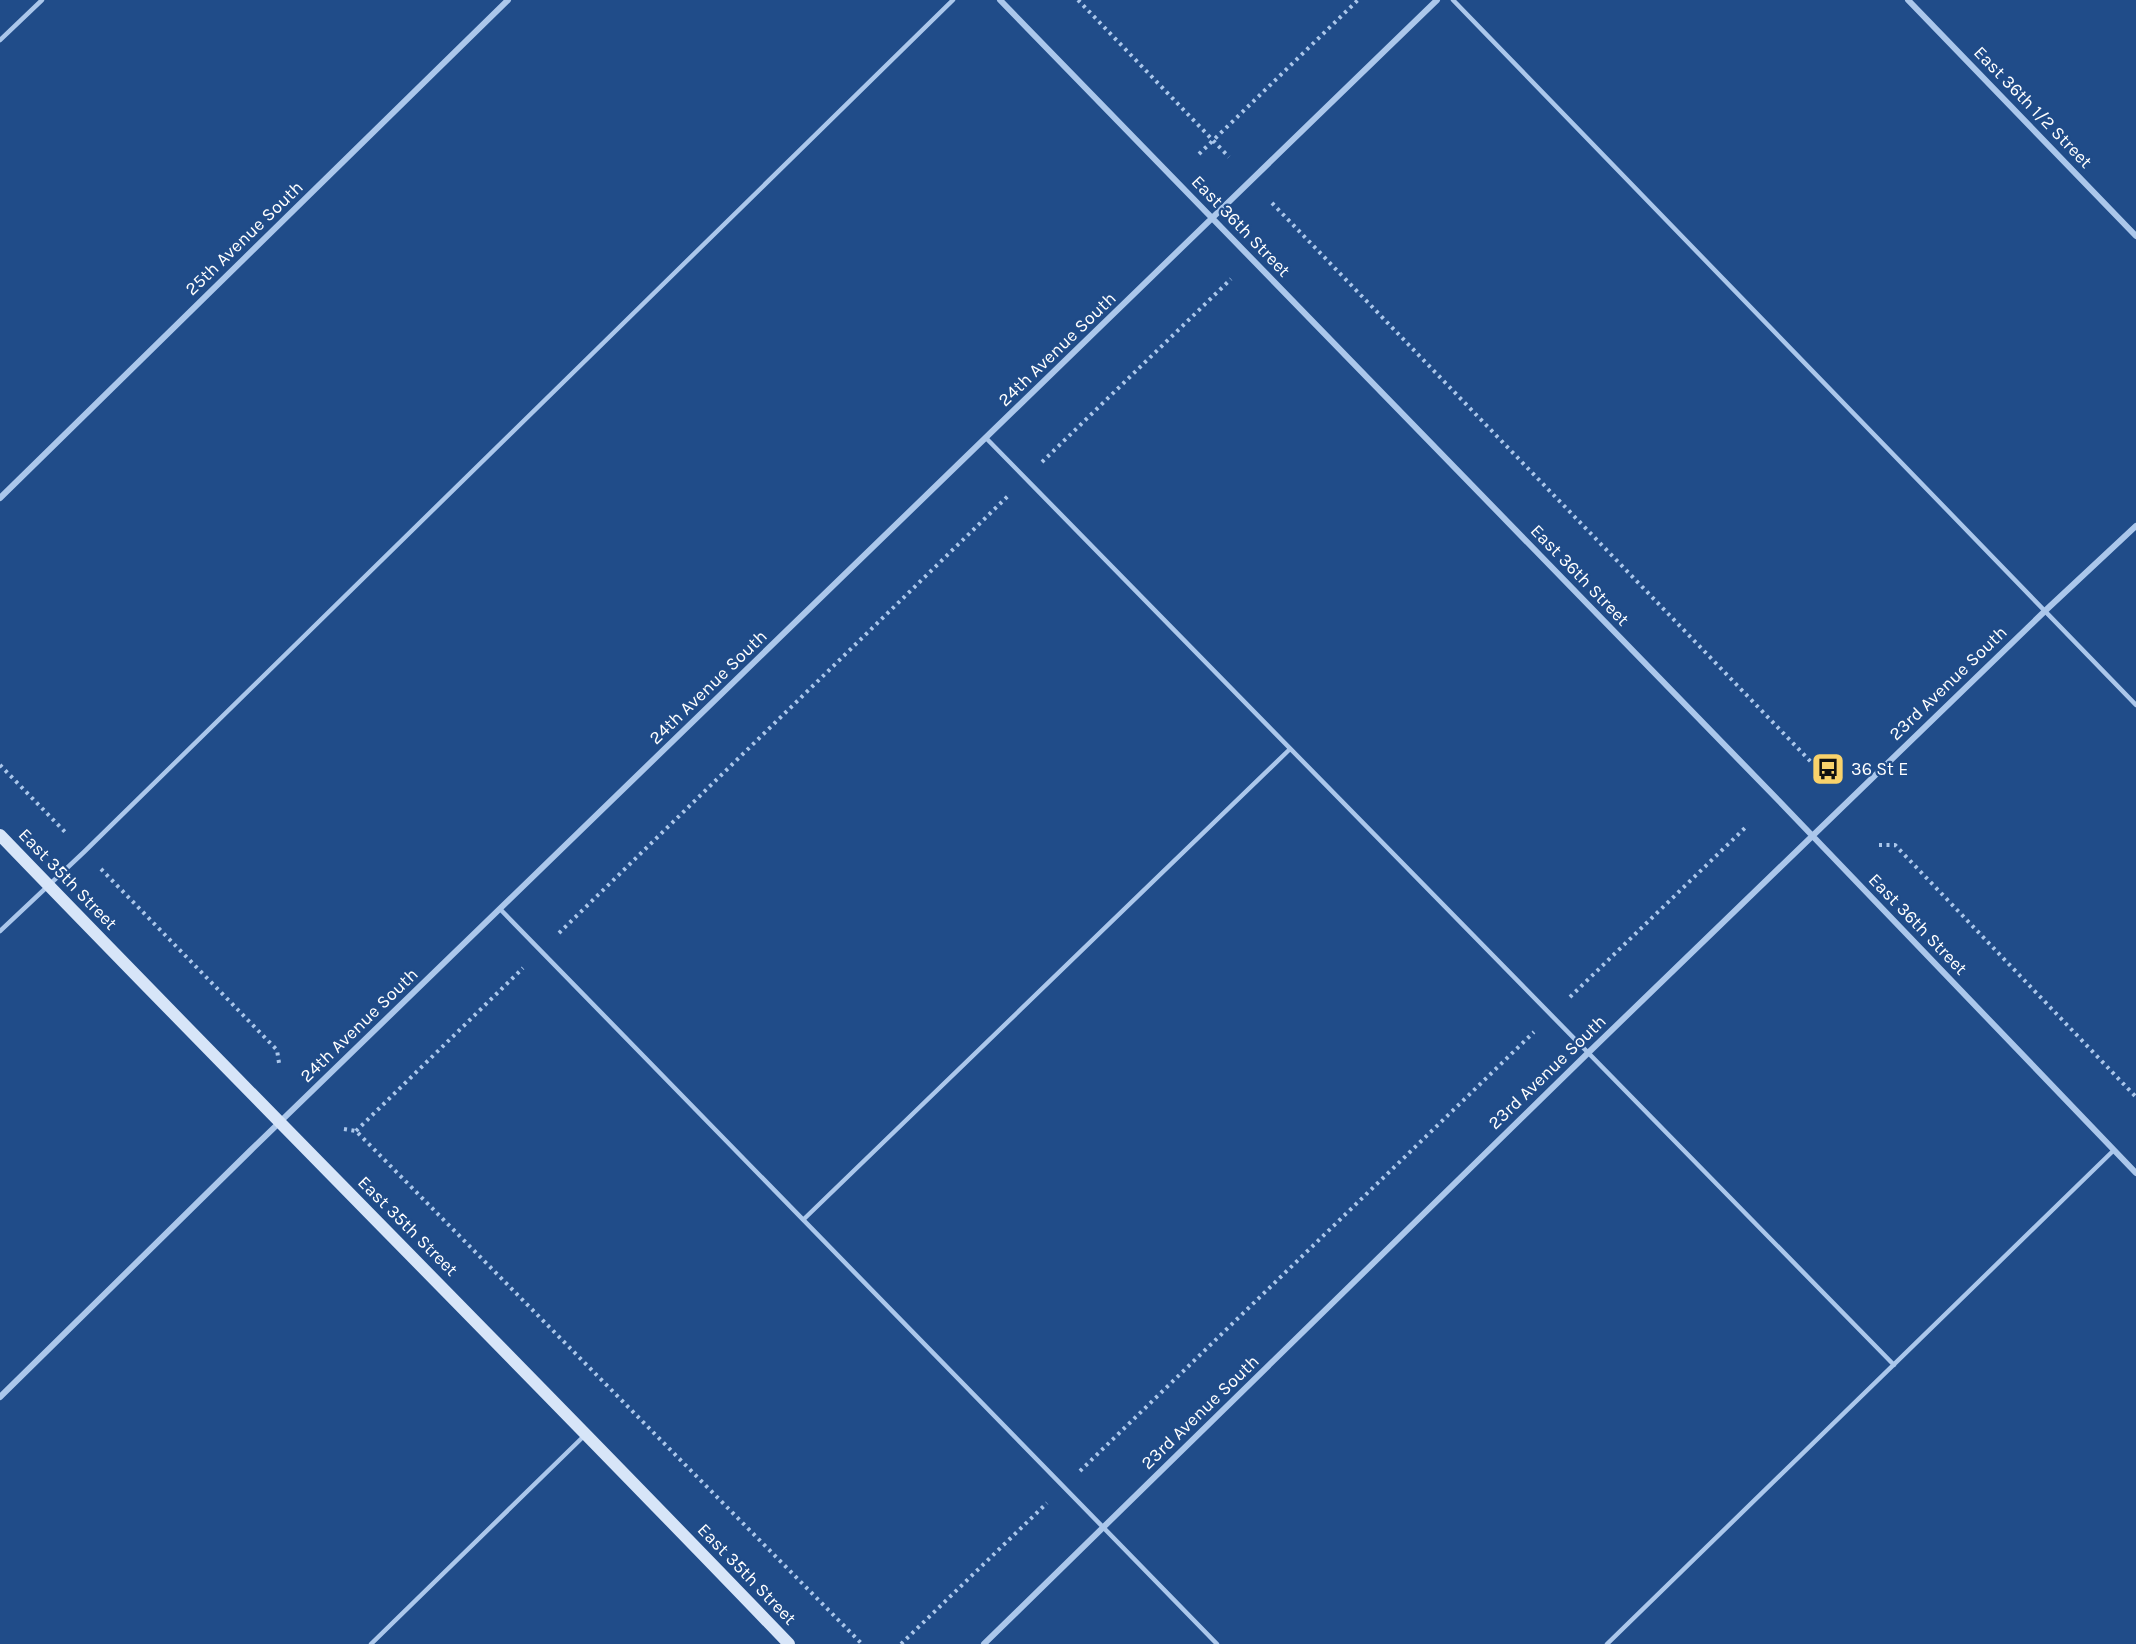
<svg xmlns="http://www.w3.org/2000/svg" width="2136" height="1644" font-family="Karla,sans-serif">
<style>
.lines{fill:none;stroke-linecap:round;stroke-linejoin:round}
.path{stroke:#abc7eb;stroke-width:4;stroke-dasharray:3 4.5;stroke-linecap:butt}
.lane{stroke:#abc7eb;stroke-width:4.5}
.street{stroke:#abc7eb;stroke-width:6}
.secondary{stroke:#d7e5f8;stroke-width:12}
.labels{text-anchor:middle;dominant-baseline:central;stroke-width:4.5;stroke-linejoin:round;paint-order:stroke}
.street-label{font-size:18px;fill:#fff;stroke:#204c89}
.poi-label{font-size:18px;fill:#fff;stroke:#204c89;text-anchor:start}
</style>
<rect width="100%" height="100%" fill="#204c89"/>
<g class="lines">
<path class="path" d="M 1078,0 L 1229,157
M 1199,154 L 1358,0
M 1272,203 L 1814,765 L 1814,777
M 1042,462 L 1231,279
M 0,765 L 67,834
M 1879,845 L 1895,845 L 2136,1097
M 101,869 L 277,1050 L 279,1063
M 559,933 L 1009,495
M 1570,997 L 1748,825
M 344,1129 L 356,1131 L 862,1644
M 356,1131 L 523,968
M 1080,1471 L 1534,1032
M 901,1644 L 1047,1503"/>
<path class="lane" d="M 1453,0 L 2136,705
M 0,40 L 42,0
M 987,439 L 1894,1365
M 501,910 L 1217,1644
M 0,931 L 84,852 L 953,0
M 804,1219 L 1290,749
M 371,1644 L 585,1435
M 1607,1644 L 2114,1150"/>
<path class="street" d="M 1000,0 L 1780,802 L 2136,1173
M 1908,0 L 2136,236
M 0,498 L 508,0
M 0,1397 L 250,1151 L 1437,0
M 984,1644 L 1588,1053 L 2046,610 L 2136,526"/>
<path class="secondary" d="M 0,835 C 261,1106 528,1372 789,1644"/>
</g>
<defs>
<g id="bus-square" transform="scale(1.725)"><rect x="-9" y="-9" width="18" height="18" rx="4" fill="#f9d26b" stroke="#204c89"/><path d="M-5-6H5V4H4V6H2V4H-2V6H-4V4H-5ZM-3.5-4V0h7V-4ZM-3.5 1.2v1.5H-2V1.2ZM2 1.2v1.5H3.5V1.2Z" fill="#111"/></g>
</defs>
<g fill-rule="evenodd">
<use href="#bus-square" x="1828" y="769"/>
</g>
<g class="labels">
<g class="street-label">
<text transform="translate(2033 107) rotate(46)">East 36th 1/2 Street</text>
<text transform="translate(1241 226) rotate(46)">East 36th Street</text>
<text transform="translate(244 238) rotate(-44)">25th Avenue South</text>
<text transform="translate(1057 349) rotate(-44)">24th Avenue South</text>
<text transform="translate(1580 575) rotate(46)">East 36th Street</text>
<text transform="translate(1948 683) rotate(-44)">23rd Avenue South</text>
<text transform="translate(708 687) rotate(-44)">24th Avenue South</text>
<text transform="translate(68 879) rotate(46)">East 35th Street</text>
<text transform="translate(1918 924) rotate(46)">East 36th Street</text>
<text transform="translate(359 1025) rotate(-44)">24th Avenue South</text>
<text transform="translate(1547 1072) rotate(-44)">23rd Avenue South</text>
<text transform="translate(408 1226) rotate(45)">East 35th Street</text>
<text transform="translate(1200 1412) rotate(-44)">23rd Avenue South</text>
<text transform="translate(747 1574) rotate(46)">East 35th Street</text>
</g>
<g class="poi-label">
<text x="1851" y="769">36 St E</text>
</g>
</g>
</svg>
